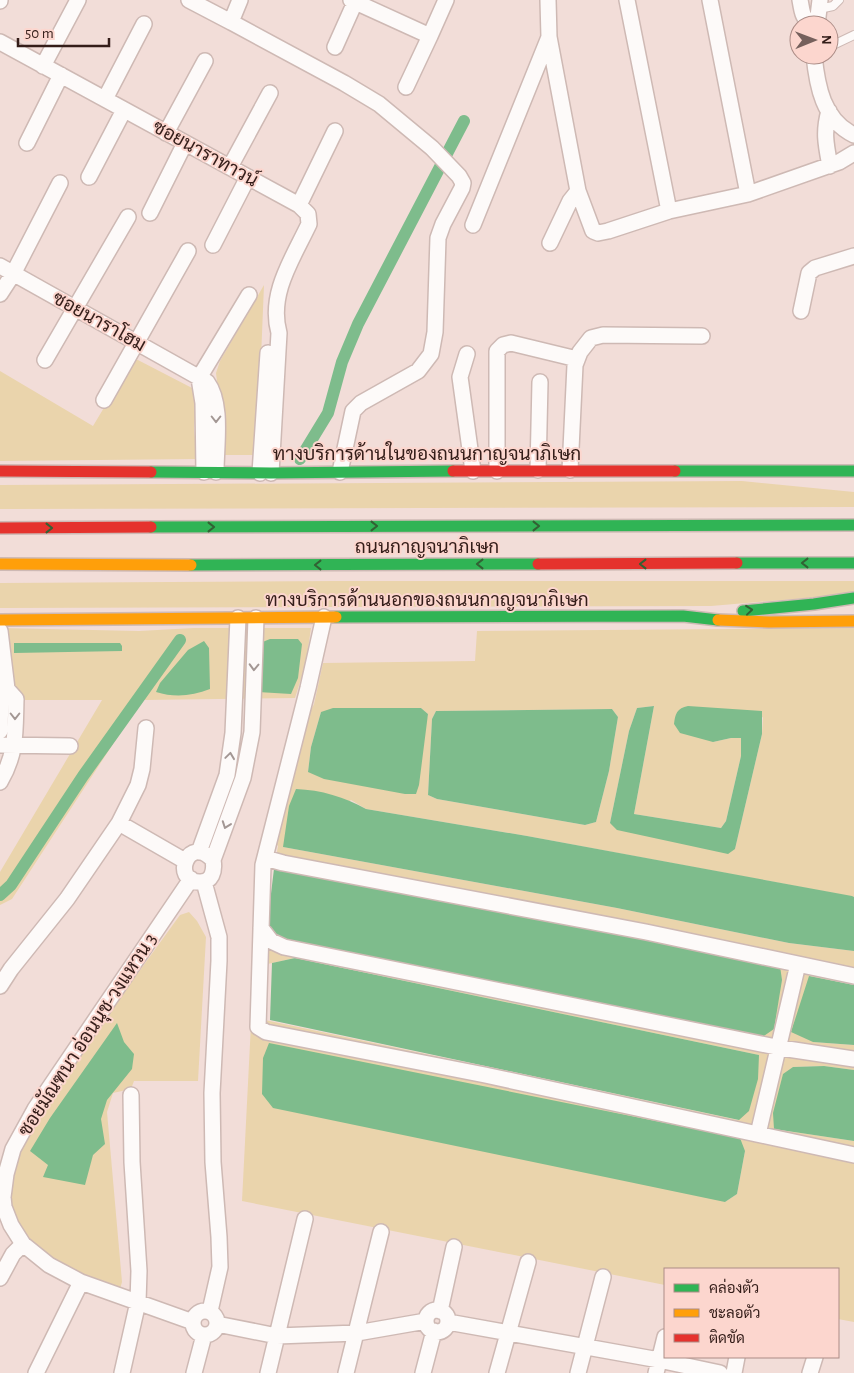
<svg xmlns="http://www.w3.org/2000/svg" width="854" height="1373" font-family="'Alegreya Sans',Sarabun,sans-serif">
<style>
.green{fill:#ead4ac;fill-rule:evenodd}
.water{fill:#7ebc8c}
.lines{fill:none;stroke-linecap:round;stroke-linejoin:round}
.canal{stroke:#7ebc8c;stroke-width:12}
.lane-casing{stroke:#ceb9b4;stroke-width:10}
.street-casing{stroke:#ceb9b4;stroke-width:18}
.fast-casing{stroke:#ceb9b4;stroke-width:14}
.slow-casing{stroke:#ceb9b4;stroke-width:14}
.jam-casing{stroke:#ceb9b4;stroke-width:14}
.lane{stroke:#fdfaf9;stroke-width:8}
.street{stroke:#fdfaf9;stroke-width:15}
.fast{stroke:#30b455;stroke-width:11}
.slow{stroke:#ff9f0a;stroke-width:11}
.jam{stroke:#e5322d;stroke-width:11}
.oneway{stroke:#a39794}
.oneway2{stroke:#326134}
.labels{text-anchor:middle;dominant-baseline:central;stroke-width:4;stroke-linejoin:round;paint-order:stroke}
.street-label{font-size:19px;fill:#341d19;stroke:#fcd6ce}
</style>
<rect width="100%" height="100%" fill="#f2ddd8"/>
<path class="green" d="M 264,285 L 257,455 L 221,455 L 221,414 L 216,373 L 220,361 Z
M 136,359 L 194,389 L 196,407 L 194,428 L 197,459 L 0,461 L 0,371 L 93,426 L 132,361 Z
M 742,481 L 854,492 L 854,507 L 0,509 L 0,485 Z
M 336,581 L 854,581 L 854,594 L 711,606 L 0,608 L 0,583 Z
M 0,628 L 139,631 L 194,628 L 311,628 L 306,663 L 295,698 L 144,700 L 126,724 L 12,899 L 0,905 L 0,872 L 102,700 L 0,700 Z
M 854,628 L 854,897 L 527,836 L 366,809 L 351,800 L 283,847 L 617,908 L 789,943 L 854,951 L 854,985 L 809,976 L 813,1042 L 854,1045 L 854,1070 L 824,1066 L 793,1067 L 774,1129 L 854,1141 L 854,1322 L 838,1319 L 838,1269 L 665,1269 L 665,1285 L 242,1201 L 251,1024 L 265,1020 L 738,1120 L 759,1055 L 295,958 L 263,965 L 267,926 L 329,880 L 274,869 L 278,846 L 274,841 L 305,722 L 314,704 L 323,663 L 475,661 L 477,631 ZM 654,706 L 634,814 L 721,828 L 726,821 L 741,756 L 741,738 L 731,738 L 713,742 L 763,717 L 762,734 L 735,849 L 610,823 L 629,731 L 637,708 ZM 421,708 L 428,714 L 425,728 L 308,772 L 311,747 L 321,712 ZM 612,709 L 618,717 L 609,771 L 596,822 L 585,825 L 437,799 L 428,795 L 432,719 L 436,711 ZM 745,1151 L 737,1194 L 725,1202 Z
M 189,912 L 197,921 L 206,937 L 198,1081 L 134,1081 L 131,1089 L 113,1093 L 107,1112 L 122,1282 L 117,1299 L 24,1253 L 8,1191 L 20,1153 L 69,1068 L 180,915 Z"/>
<path class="water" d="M 270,639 L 298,639 L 302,644 L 298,678 L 291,694 L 258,692 L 260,643 Z
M 204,641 L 209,648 L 210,689 C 192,696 175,698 156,692 L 160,683 L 188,650 Z
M 14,643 L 120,643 L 122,646 L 122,651 L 14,653 Z
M 654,706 L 634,814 L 721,828 L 726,821 L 741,756 L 741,738 L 731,738 L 713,742 L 680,733 L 674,724 C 675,714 677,708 688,706 L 762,711 L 762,734 L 735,849 L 728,854 L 617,830 L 610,823 L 629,731 L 637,708 Z
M 333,708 L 421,708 L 428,714 L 419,785 L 416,794 L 405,794 L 324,779 L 308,772 L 311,747 L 321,712 Z
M 612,709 L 618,717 L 609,771 L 596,822 L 585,825 L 437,799 L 428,795 L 432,719 L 436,711 Z
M 296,789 C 321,790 345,797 366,809 L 527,836 L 852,896 L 854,897 L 854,951 L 789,943 L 617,908 L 283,847 L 289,806 Z
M 274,869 L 780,966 L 782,980 L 774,1029 L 761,1038 L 317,948 L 273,937 L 267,926 Z
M 295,958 L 759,1055 L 758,1079 L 749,1111 L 739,1120 L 270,1020 L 272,963 Z
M 809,976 L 854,985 L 854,1045 L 813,1042 L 791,1032 Z
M 117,1023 L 124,1042 L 134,1054 L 132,1069 L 107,1100 L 101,1119 L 105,1144 L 93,1155 L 85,1185 L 43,1177 L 48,1165 L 30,1151 L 50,1118 Z
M 269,1043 L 740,1138 L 745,1151 L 737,1194 L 725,1202 L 273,1108 L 262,1094 L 263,1058 Z
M 824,1066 L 854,1070 L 854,1141 L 774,1129 L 773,1113 L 783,1074 L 793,1067 Z"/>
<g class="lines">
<path class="canal" d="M 300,459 L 328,413 L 342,362 L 358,324 L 464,121
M 0,895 L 11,885 L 83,776 L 180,640"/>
<g class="lane-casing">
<path id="lane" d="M 819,9 L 833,6 L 839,0
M 829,47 L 854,35"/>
</g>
<g class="street-casing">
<path id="street" d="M 189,0 L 231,22
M 240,0 L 231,22 L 344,83 L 379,104 L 432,148 L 459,176 L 463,183 L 462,188 L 443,224 L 438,238 L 435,332 L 431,354 L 418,371 L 361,403 L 353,411 L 340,472
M 351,0 L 430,36 L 446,0
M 548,0 L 549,37 L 578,191 L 593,231 L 598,233 L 608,231 L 669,211 L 748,194 L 839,162 L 854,153
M 627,0 L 669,211
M 710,0 L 748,194
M 800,0 C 803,15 801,19 817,24
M 0,1 L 0,0
M 817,25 L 820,0
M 0,42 L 299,205 L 308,214 L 309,224 C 293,258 268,294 279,333 L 271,473
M 335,47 L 356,0
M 814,55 C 817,86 823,120 854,135
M 43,66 L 78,0
M 406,87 L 430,36
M 105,99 L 144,24
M 829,111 C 823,132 826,145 830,166
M 166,133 L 205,61
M 27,143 L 61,75
M 230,167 L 270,93
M 89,177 L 124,110
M 299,205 L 335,131
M 150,213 L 185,143
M 473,225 L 549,37
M 550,243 L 570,201 L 578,191
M 213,245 L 248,177
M 0,266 L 207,382 C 223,404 216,444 216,472
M 0,294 L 13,274 L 60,183
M 801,311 L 809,273 L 815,268 L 854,256
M 467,354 L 460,377 L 473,471
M 45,360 L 128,217
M 199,378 L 249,295
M 199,378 L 203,403 L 204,472
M 104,400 L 188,251
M 538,470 L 540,382
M 570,470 L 575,365 L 580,352 L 591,338 L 603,335 L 702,336
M 497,471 L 497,351 L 503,345 L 511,343 L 577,359
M 260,473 L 268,353
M 324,617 L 308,688 L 263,865 L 258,1027 L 266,1032 L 485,1075 L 854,1155
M 0,631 L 7,689 L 16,699 C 15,732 17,753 0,782
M 0,731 L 1,699 L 7,689
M 0,745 L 70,746
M 119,823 L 185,861
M 199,852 L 227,775 L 233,733 L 238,618
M 265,858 L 283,863 L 646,932 L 854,976
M 213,860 C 188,833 171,881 199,882 C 212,883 215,871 213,860 L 243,778 L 252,732 L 256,618
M 191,879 L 35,1109 L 13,1149 L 6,1174 L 3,1197 L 4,1207 L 11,1225 L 23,1244 L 49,1265 L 81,1282 L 193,1322
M 204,882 L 219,937 L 219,961 L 212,1093 L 213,1162 L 219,1237 L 220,1267 L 210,1311
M 261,928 L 271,941 L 284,947 L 781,1048 L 854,1059
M 0,986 L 11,969 L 67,899 L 119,823 L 138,785 L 142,769 L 146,728
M 758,1134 L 798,964
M 0,1278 L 13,1254 L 23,1244
M426 1321a11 11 0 1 1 22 0a11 11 0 1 1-22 0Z
M193 1323a12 12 0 1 1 24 0a12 12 0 1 1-24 0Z
M 440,1311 L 454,1247
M 448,1322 L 659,1360 L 720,1373
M 217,1324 L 277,1336 L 357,1333 L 426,1321
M 36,1373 L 81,1282
M 122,1373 L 138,1302 L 139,1271 L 132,1162 L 131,1095
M 194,1373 L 204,1335
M 268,1373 L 305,1219
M 346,1373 L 381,1232
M 423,1373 L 434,1331
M 497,1373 L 528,1262
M 578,1373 L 603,1277
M 656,1373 L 665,1337
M 734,1373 L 737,1357
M 810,1373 L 815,1357"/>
</g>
<g class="fast-casing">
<path id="fast" d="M 675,471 L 854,471
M 151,472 L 271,473 L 453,471
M 151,527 L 854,525
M 737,563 L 854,563
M 191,565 L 538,564
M 743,611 L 814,604 L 854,598
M 336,617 L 683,616 L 718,620"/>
</g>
<g class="slow-casing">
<path id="slow" d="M 0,564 L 191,565
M 0,620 L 336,617
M 718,620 L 769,622 L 854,621"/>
</g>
<g class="jam-casing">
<path id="jam" d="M 0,471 L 151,472
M 453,471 L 675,471
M 0,528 L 151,527
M 538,564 L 737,563"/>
</g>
<use href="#lane" class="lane"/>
<use href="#street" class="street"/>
<use href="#fast" class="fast"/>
<use href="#slow" class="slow"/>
<use href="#jam" class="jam"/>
</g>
<defs><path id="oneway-chevron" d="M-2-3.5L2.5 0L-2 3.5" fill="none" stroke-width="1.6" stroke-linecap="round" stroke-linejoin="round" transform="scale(1.25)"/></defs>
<g class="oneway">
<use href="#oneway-chevron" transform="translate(216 419) rotate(90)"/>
<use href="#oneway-chevron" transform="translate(254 667) rotate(92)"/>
<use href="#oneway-chevron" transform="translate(15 716) rotate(90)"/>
<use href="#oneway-chevron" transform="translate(230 756) rotate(-82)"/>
<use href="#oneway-chevron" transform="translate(226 825) rotate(110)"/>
</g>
<g class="oneway2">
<use href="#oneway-chevron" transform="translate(374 526)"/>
<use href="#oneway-chevron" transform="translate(536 526)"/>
<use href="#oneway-chevron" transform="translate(211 527)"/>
<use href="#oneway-chevron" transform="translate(49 528)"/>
<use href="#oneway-chevron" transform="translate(805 563) rotate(180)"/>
<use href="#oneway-chevron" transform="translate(480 564) rotate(180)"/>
<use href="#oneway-chevron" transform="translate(643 564) rotate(180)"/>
<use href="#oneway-chevron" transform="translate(318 565) rotate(180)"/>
<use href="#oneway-chevron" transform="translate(749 610) rotate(-6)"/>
</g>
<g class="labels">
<g class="street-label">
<text transform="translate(205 154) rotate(29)">ซอยนาราทาวน์</text>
<text transform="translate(99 322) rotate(29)">ซอยนาราโฮม</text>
<text x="427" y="454">ทางบริการด้านในของถนนกาญจนาภิเษก</text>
<text x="427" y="547">ถนนกาญจนาภิเษก</text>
<text x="427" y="600">ทางบริการด้านนอกของถนนกาญจนาภิเษก</text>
<text transform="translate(88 1035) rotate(-57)">ซอยมัณฑนา อ่อนนุช-วงแหวน 3</text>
</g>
</g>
<rect x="664" y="1268" width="175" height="90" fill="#fcd6ce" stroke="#ac8c86"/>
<rect x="674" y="1284" width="25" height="8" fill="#30b455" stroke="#ac8c86"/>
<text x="709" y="1293" font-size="15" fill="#341d19">คล่องตัว</text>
<rect x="674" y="1309" width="25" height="8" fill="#ff9f0a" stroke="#ac8c86"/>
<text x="709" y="1318" font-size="15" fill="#341d19">ชะลอตัว</text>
<rect x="674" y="1334" width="25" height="8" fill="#e5322d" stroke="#ac8c86"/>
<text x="709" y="1343" font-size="15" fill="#341d19">ติดขัด</text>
<g transform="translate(814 40) rotate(89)"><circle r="24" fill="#fcd6ce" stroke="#ac8c86"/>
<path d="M0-4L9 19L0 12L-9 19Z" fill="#76605c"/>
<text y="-8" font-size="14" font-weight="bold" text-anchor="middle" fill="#341d19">N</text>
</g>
<path d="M18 38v8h91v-8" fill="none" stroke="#341d19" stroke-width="2.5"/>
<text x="25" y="38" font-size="15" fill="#341d19" stroke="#fcd6ce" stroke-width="4" paint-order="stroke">50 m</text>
</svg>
